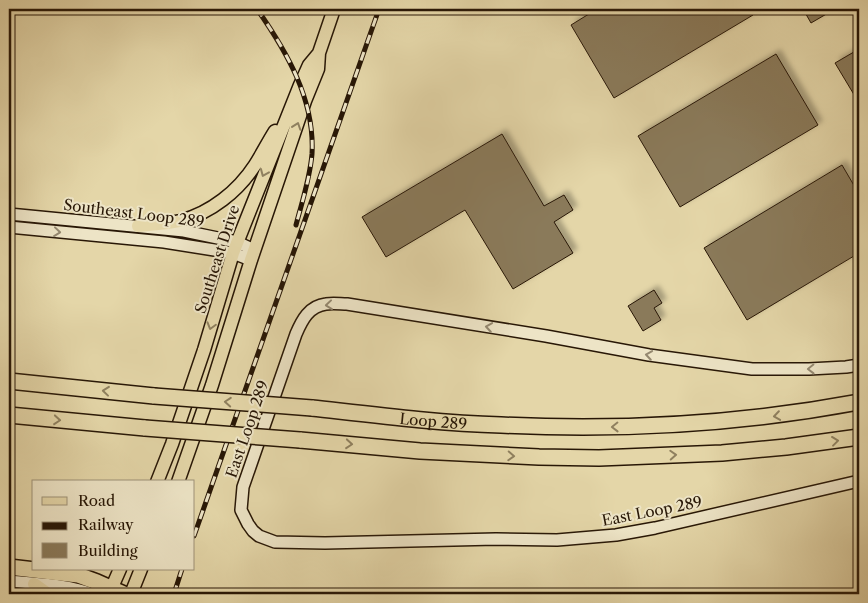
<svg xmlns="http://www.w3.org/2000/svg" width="868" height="603" font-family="'Libre Caslon Text',serif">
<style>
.building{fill:#8a7a5a;stroke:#281706;filter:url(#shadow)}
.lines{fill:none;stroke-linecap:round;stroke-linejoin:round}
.secondary-casing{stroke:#281706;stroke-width:14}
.primary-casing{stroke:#281706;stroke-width:15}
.motorway-casing{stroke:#281706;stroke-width:18}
.secondary{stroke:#ede4c6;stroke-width:11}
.primary{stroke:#e4d6a8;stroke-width:12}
.motorway{stroke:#e4d6a8;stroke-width:15}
.rail-casing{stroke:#281706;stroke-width:5}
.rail{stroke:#ede4c6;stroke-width:3;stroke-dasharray:9;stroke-linecap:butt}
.motorway-bridge-casing{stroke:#281706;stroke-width:18;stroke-linecap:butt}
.motorway-bridge{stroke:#e4d6a8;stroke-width:15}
.oneway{stroke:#8f805f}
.oneway2{stroke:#948870}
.labels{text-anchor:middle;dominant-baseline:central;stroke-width:4;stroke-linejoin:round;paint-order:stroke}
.street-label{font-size:15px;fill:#281706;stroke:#ede4c6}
</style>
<defs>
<filter id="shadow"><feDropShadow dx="4.5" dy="-4.5" stdDeviation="2.5" flood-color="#0004"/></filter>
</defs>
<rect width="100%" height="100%" fill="#e4d6a8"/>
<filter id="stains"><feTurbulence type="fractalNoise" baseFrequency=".004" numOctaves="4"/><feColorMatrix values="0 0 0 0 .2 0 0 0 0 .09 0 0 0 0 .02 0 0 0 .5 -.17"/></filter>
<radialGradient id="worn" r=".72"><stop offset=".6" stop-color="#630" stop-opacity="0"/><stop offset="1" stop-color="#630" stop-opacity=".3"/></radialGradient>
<path class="building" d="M 597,9 L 749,9 L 753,15 L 614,98 L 571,25 Z
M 803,9 L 835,9 L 811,23 Z
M 859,49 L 859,103 L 835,63 Z
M 776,54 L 818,125 L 680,207 L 638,136 Z
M 502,134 L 544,206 L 564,195 L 573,210 L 554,222 L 573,253 L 513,289 L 465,210 L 386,257 L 362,217 Z
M 842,165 L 859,194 L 859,253 L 747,320 L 704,248 Z
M 654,290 L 662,303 L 654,308 L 661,320 L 643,331 L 628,306 Z"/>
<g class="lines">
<g class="secondary-casing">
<path id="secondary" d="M 9,214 L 184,231 L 237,242 L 254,250
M 9,227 L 164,242 L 233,253 L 251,260
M 859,365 L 846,367 L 809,369 L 752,369 L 649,355 L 546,336 L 347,304 C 341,304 333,303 326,304 C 309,306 302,320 296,334 L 243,487 L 241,510 L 248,524 L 253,531 L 259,536 L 275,542 L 325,543 L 496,539 L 557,540 L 616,535 L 655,528 L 859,481
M 9,581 C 36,584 66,584 92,594"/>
</g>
<g class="primary-casing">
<path id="primary" d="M 138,226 C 152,225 166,224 180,221 C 211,213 238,191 255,165 C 262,154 268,142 275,131
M 157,482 L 172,444 L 204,350 L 233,253 L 300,85 L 309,65 L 319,53
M 178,482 L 212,385 L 251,260 L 305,101 L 318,69 L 319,53 L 334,9
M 34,584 L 48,594
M 109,594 L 120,569
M 131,594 L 141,569"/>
</g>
<g class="motorway-casing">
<g id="motorway">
<path d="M 9,381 L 154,396"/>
<path id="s1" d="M 312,408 C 375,415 438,423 501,425 C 621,431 741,424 859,402"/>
<path d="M 9,415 L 145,428"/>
<path d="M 300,440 L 420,451 L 539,457 L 599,458 L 722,453 L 786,447 L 859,437"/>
<path d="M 9,567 L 78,575 L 97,582 L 124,594"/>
</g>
</g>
<use href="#secondary" class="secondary"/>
<use href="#primary" class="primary"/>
<use href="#motorway" class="motorway"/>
<g class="rail-casing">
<path id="rail" d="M 257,9 C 287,52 315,100 312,154 C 310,178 302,202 296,225
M 194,536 L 379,9
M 174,594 L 182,569"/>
</g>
<use href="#rail" class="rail"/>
<g class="motorway-bridge-casing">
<path id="motorway-bridge" d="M 154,396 L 312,408
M 145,428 L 300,440"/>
</g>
<use href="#motorway-bridge" class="motorway-bridge"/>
</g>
<defs><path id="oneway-chevron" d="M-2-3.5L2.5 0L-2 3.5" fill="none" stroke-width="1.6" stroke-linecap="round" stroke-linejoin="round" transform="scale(1.25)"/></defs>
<g class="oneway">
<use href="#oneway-chevron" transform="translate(297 126) rotate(-71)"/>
<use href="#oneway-chevron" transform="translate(264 173) rotate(113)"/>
<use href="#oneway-chevron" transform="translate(211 326) rotate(106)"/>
<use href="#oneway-chevron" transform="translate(106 391) rotate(-174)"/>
<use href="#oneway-chevron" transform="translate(228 402) rotate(-176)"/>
<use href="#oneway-chevron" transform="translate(777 416) rotate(172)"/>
<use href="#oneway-chevron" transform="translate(57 420) rotate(5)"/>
<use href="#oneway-chevron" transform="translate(615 427) rotate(179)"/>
<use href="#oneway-chevron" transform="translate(835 441) rotate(-7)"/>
<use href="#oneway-chevron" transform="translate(349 444) rotate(5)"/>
<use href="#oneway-chevron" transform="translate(673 455) rotate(-3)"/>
<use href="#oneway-chevron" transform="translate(511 456) rotate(3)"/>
</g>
<g class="oneway2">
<use href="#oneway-chevron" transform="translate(57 232) rotate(6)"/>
<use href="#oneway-chevron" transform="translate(329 305) rotate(174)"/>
<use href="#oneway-chevron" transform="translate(489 327) rotate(-171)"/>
<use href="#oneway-chevron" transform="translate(649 355) rotate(-171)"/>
<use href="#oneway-chevron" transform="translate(811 369) rotate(179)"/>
</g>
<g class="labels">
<g class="street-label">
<text transform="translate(134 213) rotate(7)">Southeast Loop 289</text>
<text transform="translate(217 259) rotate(-72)">Southeast Drive</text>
<text stroke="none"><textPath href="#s1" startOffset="122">Loop 289</textPath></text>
<text transform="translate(247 429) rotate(-71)">East Loop 289</text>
<text transform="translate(652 511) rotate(-11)">East Loop 289</text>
</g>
</g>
<rect width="868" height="603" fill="none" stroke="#e4d6a8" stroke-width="30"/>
<rect x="10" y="10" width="848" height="583" fill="none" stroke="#281706" stroke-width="2.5"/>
<rect x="15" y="15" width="838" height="573" fill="none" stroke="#281706"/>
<rect x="32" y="480" width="162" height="90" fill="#ede4c6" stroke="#9e9279"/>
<rect x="42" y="497" width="25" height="8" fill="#e4d6a8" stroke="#9e9279"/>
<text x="78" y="506" font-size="15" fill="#281706">Road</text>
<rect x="42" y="522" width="25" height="8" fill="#281706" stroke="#9e9279"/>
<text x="78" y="530" font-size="15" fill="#281706">Railway</text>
<rect x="42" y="543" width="25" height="15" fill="#8a7a5a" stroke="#9e9279"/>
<text x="78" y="556" font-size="15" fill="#281706">Building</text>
<rect width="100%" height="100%" filter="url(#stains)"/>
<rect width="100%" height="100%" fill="url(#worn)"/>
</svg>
